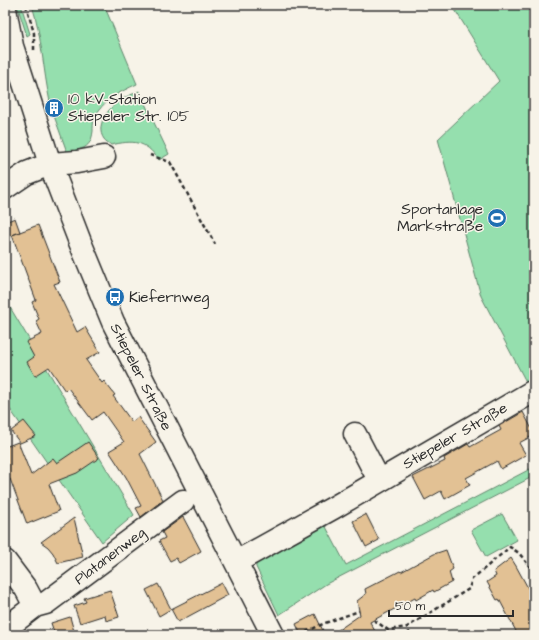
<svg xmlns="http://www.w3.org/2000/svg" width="539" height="640" font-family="'Architects Daughter',sans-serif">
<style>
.green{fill:#95dfae;stroke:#60856c}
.building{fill:#e2c194;stroke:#2b2b2b}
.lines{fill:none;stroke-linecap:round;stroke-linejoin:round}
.minor-casing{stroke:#2b2b2b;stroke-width:25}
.path{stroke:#2b2b2b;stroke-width:2.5;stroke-dasharray:4 3;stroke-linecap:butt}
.minor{stroke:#f7f3e8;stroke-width:22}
.labels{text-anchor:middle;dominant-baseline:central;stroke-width:3;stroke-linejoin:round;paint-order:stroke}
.poi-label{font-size:15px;fill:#2b2b2b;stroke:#f7f3e8;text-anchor:start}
.street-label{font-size:15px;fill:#2b2b2b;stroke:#f7f3e8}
</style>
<rect width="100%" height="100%" fill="#f7f3e8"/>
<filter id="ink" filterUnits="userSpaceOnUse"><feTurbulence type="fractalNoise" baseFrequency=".025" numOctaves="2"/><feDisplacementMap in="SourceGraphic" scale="8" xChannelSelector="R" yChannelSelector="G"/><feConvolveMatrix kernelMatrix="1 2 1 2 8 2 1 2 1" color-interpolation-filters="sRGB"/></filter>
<g filter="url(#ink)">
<path class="green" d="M 17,5 L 21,5 L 30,34 L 27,36 Z
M 32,5 L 104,5 L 137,84 C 120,92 102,100 94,119 C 93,123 93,128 93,131 C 91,149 82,149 67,152 L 53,113 L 60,111 L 57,100 L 50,102 C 43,70 42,37 32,5 Z
M 452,5 L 534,5 L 534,397 L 481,296 L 438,139 L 499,81 Z
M 139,91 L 169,154 L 159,160 C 145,140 133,140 111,145 C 109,143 105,141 104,139 C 94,125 110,106 122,99 C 127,96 134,94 139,91 Z
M 5,304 L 8,304 L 134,515 L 102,542 L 5,402 Z
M 534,467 L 534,476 L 326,584 L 279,615 L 256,567 L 256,562 L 324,523 L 346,565 Z
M 502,514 L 517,540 L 486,557 L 471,530 Z"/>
<path class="building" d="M 15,218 L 20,232 L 5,238 L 5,222 Z
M 38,225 L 60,282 L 54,284 L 77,332 L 85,327 L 100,352 L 86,360 L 102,383 L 104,381 L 115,395 L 113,396 L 132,422 L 138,417 L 156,442 L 140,454 L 163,500 L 141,517 L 136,508 L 141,506 L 126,477 L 109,451 L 124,442 L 103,412 L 92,420 L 68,388 L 65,391 L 49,367 L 35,376 L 27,362 L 34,357 L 26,342 L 42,334 L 36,321 L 39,319 L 32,302 L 36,300 L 12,235 Z
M 523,412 L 534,433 L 534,435 L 519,443 L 526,455 L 501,469 L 497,461 L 466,478 L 470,485 L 445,499 L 441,491 L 425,500 L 413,477 L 445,461 L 444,458 L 468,444 L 470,447 L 501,430 L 499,426 Z
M 24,421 L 36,436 L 20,443 L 11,431 Z
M 18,442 L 31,475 L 53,458 L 57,463 L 88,442 L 99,458 L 77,473 L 49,484 L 59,511 L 27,524 L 10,479 L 5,481 L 5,447 Z
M 366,514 L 379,540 L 366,547 L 353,521 Z
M 183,517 L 201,551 L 179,563 L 176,558 L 170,561 L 159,541 L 165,538 L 162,532 Z
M 74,518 L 83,557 L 58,563 L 53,553 L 48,547 L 41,542 Z
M 446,550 L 453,569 L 449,572 L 452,582 L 434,592 L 433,590 L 416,600 L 415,598 L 370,622 L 377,635 L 331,635 L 360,615 L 357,601 L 366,594 L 365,589 L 400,571 L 401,572 L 434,554 Z
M 511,558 L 516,566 L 534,599 L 534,635 L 518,635 L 499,599 L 497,600 L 487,582 L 496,576 L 494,571 Z
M 222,583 L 228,595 L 178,622 L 171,609 Z
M 158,584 L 171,609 L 159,616 L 146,590 Z
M 110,590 L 119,617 L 106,621 L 105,615 L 80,623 L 74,606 L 86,602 L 84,598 Z
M 315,614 L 325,635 L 301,635 L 296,624 Z
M 70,617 L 75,635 L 55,635 L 51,623 Z"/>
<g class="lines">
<g class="minor-casing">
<path id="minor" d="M 5,9 L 12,46
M 5,32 L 13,49 L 50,164 L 80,242 L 113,322 L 273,635
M 5,188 L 27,173 L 50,164 L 77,162 L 104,157
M 355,434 L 379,480
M 5,561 L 26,589 L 35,606
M 236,562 L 333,508 L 532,392
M 5,629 L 35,606 L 46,603 L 183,501"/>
</g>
<path class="path" d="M 26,5 L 34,33 L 34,50
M 150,155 L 170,162 L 215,244
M 374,620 L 388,630 L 407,627
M 300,635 L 325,623 L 359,611
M 410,635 L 407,627 L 469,589 L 472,579 L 510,547 L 519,553 L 534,572"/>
<use href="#minor" class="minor"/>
</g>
</g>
<defs>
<g id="building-disc" transform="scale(1)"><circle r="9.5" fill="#1f6fb2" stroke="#f7f3e8"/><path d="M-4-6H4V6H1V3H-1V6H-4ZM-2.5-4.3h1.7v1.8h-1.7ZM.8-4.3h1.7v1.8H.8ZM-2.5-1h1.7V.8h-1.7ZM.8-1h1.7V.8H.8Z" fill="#fff"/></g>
<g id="stadium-disc" transform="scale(1)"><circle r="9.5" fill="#1f6fb2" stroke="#f7f3e8"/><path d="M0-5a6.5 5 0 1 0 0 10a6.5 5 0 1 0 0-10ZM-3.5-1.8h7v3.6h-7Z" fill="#fff"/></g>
<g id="bus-disc" transform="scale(1)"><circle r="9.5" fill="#1f6fb2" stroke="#f7f3e8"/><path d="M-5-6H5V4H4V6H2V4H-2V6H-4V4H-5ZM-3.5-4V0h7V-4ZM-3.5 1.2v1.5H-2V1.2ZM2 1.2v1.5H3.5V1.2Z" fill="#fff"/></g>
</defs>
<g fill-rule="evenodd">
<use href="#building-disc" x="54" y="108"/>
<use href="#stadium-disc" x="497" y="218"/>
<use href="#bus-disc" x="115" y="297"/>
</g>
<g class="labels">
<g class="poi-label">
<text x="68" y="99">10 kV-Station<tspan x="68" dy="17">Stiepeler Str. 105</tspan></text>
<text x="483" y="209" text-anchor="end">Sportanlage<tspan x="483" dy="17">Markstraße</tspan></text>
<text x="129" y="297">Kiefernweg</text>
</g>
<g class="street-label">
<text transform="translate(141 377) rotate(63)">Stiepeler Straße</text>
<text transform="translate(455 436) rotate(-30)">Stiepeler Straße</text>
<text transform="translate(110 556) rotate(-37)">Platanenweg</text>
</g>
</g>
<rect width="539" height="640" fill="none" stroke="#f7f3e8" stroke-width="20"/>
<rect x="10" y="10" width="519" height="620" fill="none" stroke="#2b2b2b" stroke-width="1.5" filter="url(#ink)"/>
<path d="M389 610v6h124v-6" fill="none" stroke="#2b2b2b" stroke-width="2"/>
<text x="395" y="610" font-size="12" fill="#2b2b2b" stroke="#f7f3e8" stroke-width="3" paint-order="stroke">50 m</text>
</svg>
